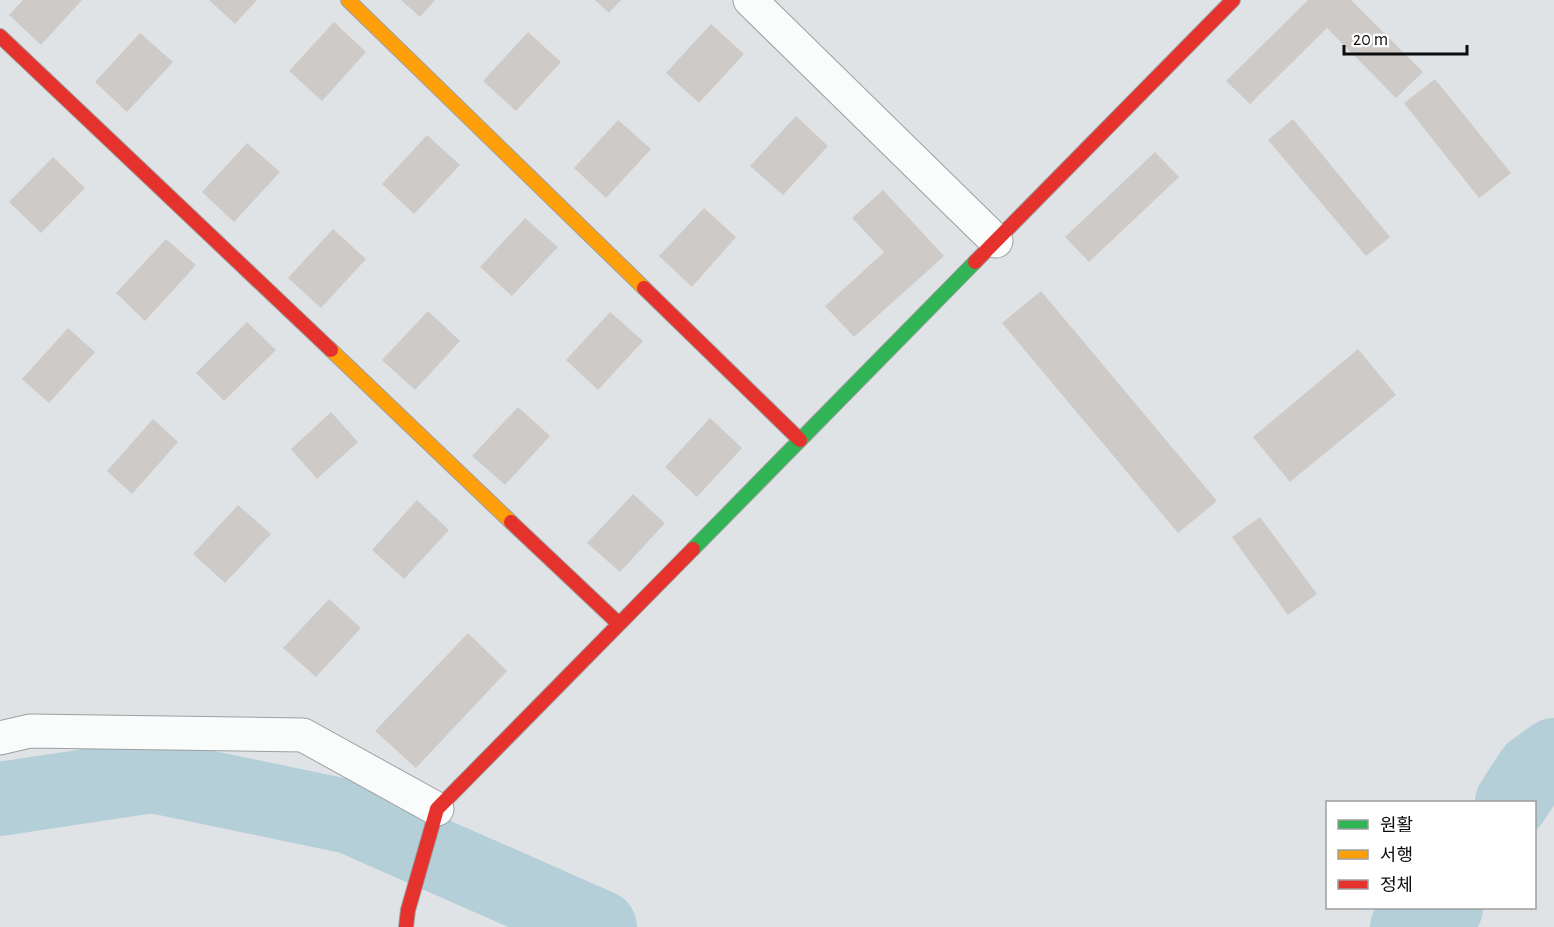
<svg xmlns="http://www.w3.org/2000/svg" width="1554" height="927" font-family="'Alegreya Sans','Noto Sans KR',sans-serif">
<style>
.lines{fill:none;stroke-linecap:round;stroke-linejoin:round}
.river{stroke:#b5cfd9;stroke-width:74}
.building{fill:#cecac7}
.street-casing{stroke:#9d9fa0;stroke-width:35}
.fast-casing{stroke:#9d9fa0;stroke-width:16}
.slow-casing{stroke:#9d9fa0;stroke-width:16}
.jam-casing{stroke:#9d9fa0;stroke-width:16}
.street{stroke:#fafbfb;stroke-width:33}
.fast{stroke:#30b455;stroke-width:14}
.slow{stroke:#ff9f0a;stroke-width:14}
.jam{stroke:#e5322d;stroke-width:14}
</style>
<rect width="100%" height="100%" fill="#e0e3e5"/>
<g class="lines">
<path class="river" d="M 0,799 L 153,776 L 350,817 L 600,927
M 1512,802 L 1532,771 L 1554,755
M 1407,927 L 1441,916 L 1446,908"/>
</g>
<path class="building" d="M 23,0 L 82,0 L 41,45 L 9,15 Z
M 209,0 L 257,0 L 235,24 Z
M 401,0 L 435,0 L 420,17 Z
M 595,0 L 621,0 L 609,13 Z
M 1308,0 L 1351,0 L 1423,72 L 1396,98 L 1327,28 L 1250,104 L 1226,81 Z
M 334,22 L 366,52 L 322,101 L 289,71 Z
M 711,24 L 744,54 L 699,103 L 666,73 Z
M 528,32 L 561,62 L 516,111 L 483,81 Z
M 140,33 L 173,62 L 127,112 L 95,82 Z
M 1435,79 L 1511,173 L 1479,198 L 1404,103 Z
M 796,116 L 828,146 L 783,195 L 750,166 Z
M 1293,119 L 1390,237 L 1366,256 L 1268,140 Z
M 618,120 L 651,149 L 606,198 L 574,168 Z
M 427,135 L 460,165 L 414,214 L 382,184 Z
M 247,143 L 280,172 L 234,222 L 202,192 Z
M 1155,152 L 1179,177 L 1089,262 L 1065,237 Z
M 53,157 L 85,188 L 41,233 L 9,202 Z
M 883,190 L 944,256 L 854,337 L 825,306 L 884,252 L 852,218 Z
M 704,208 L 736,237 L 692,287 L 659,256 Z
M 525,218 L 558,247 L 512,296 L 480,267 Z
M 333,229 L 366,259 L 321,308 L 288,278 Z
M 166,239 L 196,265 L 145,321 L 116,293 Z
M 1041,291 L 1217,501 L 1178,533 L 1002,323 Z
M 428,311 L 460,341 L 415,390 L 382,360 Z
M 610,312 L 643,341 L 598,390 L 566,360 Z
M 247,322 L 276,350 L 224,401 L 196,373 Z
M 68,328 L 95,352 L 49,403 L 22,379 Z
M 1358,349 L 1396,395 L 1290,482 L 1253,437 Z
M 518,407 L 550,436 L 505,485 L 472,456 Z
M 331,412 L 358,442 L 317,479 L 291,449 Z
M 710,418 L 742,448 L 697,497 L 665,467 Z
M 153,419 L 178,442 L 132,494 L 107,471 Z
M 633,494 L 665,523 L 620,572 L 587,543 Z
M 417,500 L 449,530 L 404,579 L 372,550 Z
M 238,505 L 271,534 L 225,583 L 193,554 Z
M 1260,517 L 1317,594 L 1288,615 L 1232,537 Z
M 329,599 L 361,628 L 316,677 L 283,648 Z
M 468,633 L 507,671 L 416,768 L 375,731 Z"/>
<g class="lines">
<g class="street-casing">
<path id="street" d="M 750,0 L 996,241
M 0,738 L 30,731 L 303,735 L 437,809"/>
</g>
<g class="fast-casing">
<path id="fast" d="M 693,549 L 975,262"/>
</g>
<g class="slow-casing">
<path id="slow" d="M 348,0 L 644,288
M 331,350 L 511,522"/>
</g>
<g class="jam-casing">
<path id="jam" d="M 0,36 L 331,350
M 975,262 L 1233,0
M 644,288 L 800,440
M 511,522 L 619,624
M 406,927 L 408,910 L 437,809 L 693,549"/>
</g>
<use href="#street" class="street"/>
<use href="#fast" class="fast"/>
<use href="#slow" class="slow"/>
<use href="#jam" class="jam"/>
</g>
<rect x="1326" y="801" width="210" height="108" fill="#ffffff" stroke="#9d9e9f" stroke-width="1.5"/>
<rect x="1338" y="820" width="30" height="9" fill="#30b455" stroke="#9d9e9f" stroke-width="1.5"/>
<text x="1380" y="831" font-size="18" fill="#0b0c0e">원활</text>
<rect x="1338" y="850" width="30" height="9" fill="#ff9f0a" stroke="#9d9e9f" stroke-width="1.5"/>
<text x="1380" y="861" font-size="18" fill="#0b0c0e">서행</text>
<rect x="1338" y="880" width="30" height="9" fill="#e5322d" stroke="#9d9e9f" stroke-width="1.5"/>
<text x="1380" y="891" font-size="18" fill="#0b0c0e">정체</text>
<path d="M1344 45v9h123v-9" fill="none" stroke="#0b0c0e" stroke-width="3"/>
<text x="1353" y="45" font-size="18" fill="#0b0c0e" stroke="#ffffff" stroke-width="4.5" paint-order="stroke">20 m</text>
</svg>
